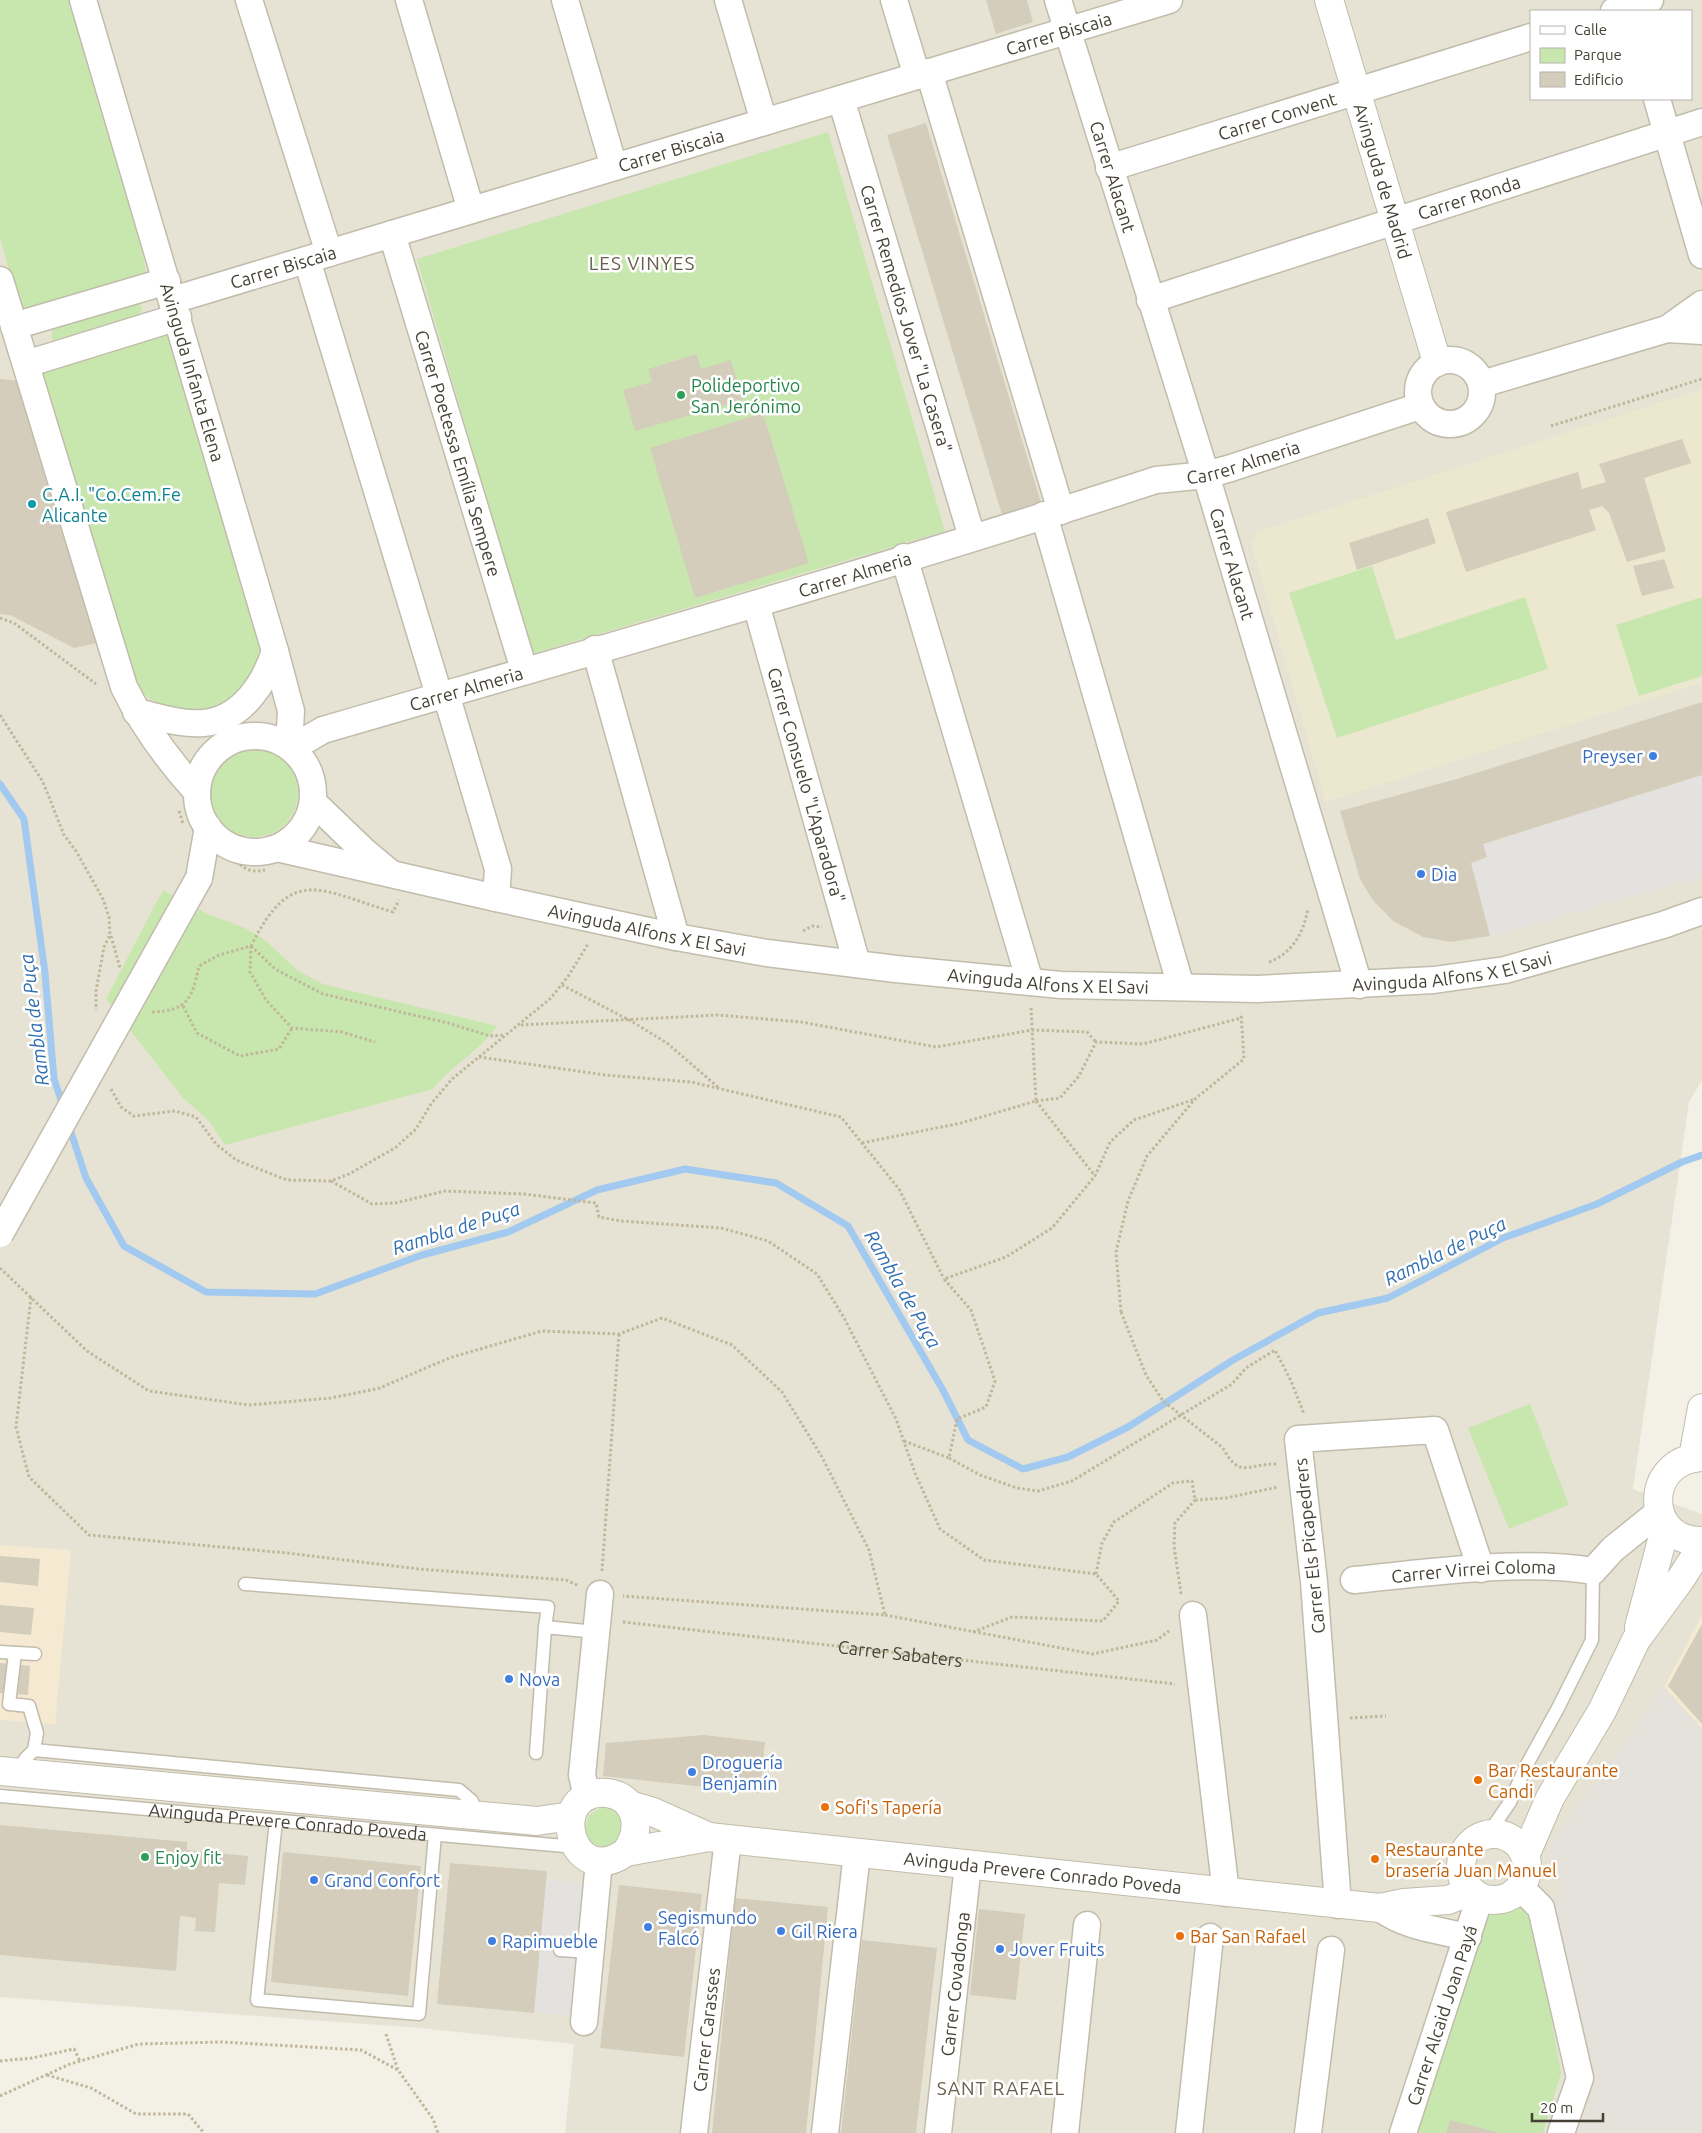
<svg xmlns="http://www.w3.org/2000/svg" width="1702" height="2133" font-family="Ubuntu,sans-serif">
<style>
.residential{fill:#e7e3d4;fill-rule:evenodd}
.commercial{fill:#f5e9d1}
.industrial{fill:#e5e1db}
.education{fill:#ece7cf}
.green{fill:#c8e7ae}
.parking{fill:#e4e2de}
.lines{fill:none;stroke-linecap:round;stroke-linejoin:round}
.stream{stroke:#a2c9f0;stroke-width:7}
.building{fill:#d4cdbb}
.service-casing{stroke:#c1bcab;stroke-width:15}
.minor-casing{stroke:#c1bcab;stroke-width:29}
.tertiary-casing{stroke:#c1bcab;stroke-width:30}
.path{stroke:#c0b69a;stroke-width:3;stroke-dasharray:2.5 2.5;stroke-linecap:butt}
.service{stroke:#fff;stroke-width:12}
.minor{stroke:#fff;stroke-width:26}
.tertiary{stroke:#fff;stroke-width:28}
.minor-bridge-casing{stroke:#c1bcab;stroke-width:29;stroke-linecap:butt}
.path-bridge{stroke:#c0b69a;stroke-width:3;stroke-dasharray:2.5 2.5;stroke-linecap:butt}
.minor-bridge{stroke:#fff;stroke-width:26}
.leisure-dot{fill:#2e9e5b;stroke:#fff;stroke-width:2}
.culture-dot{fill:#0f9aa8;stroke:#fff;stroke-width:2}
.shop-dot{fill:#3f7fe0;stroke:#fff;stroke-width:2}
.food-dot{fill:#e8710a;stroke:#fff;stroke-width:2}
.labels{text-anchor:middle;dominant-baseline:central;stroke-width:5;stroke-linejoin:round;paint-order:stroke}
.street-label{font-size:18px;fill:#454135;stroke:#fff}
.leisure-label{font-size:18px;fill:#27864d;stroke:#fff;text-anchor:start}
.culture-label{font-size:18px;fill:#0d838f;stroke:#fff;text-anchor:start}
.shop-label{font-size:18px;fill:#366cbe;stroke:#fff;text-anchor:start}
.food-label{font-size:18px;fill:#c56008;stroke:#fff;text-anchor:start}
.neighbourhood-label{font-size:19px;letter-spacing:1px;fill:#68604c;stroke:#fff}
.water-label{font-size:19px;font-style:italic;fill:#2e6eb1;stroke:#fff}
</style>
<rect width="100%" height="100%" fill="#f3f0e6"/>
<path class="residential" d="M 0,0 L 1702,0 L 1702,1080 L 1689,1102 L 1633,1489 L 1702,1514 L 1702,2133 L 565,2133 L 574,2044 L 419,2028 L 0,1997 ZM 1531,11 L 1691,11 L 1691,99 L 1531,99 Z"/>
<path class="commercial" d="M 0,1545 L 71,1550 L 55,1724 L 0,1720 Z
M 1702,1615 L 1702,1729 L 1664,1687 Z"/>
<path class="industrial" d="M 1664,1687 L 1702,1729 L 1702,2133 L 1578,2133 L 1596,2080 L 1552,1898 L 1562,1891 L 1547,1848 Z"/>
<path class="education" d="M 1702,389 L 1702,683 L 1326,802 L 1251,543 L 1257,532 Z"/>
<path class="green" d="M 0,0 L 71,0 L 134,215 L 147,276 L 23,310 L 19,304 L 0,238 Z
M 828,132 L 945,531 L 532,654 L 417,259 Z
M 139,303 L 142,308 L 139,320 L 54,342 L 51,337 L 53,325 Z
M 164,332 L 171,336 L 262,651 C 258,661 255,674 247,682 C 222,714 177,722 145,695 C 138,690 133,681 127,674 L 41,371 Z
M 1372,566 L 1396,640 L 1525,597 L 1548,669 L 1337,738 L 1289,593 Z
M 1702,597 L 1702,676 L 1639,696 L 1616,625 Z
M210 793a44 44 0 1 1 88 0a44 44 0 1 1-88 0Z
M 163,890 L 208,914 L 245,928 L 265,940 L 297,970 L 323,984 L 497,1026 C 480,1051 452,1065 433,1089 L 225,1145 L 209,1121 L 183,1098 L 106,999 Z
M 1530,1404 L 1569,1505 L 1509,1529 L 1468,1428 Z
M 602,1807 L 618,1811 L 626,1825 L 616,1846 C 600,1848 590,1847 584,1830 L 589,1815 Z
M 1522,1904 L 1533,1917 L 1561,2073 L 1543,2133 L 1417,2133 L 1486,1912 L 1510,1912 Z"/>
<path class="parking" d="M 1702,775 L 1702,877 L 1490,936 L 1471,863 L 1487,857 L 1483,844 Z
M 546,1879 L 583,1883 L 570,2016 L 534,2013 Z"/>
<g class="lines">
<path class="stream" d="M 0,784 L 24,819 L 45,973 L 54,1079 L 63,1106
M 69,1126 L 86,1178 L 124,1246 L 206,1292 L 315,1294 L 422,1255 L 508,1232 L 597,1190 L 685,1169 L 776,1183 L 848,1226 L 944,1392 L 968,1440 L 1023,1469 L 1068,1457 L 1128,1427 L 1233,1360 L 1318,1313 L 1388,1298 L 1503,1238 L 1597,1204 L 1682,1162 L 1702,1155"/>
</g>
<path class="building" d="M 986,0 L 1027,0 L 1033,22 L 996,34 Z
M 926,123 L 1042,506 L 1003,518 L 887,135 Z
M 697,354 L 701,369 L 731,360 L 743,400 L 635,431 L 623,390 L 652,382 L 648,369 Z
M 0,379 L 20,381 L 102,642 L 74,648 L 10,615 L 0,614 Z
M 763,413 L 809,563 L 695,598 L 650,448 Z
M 1682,439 L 1691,463 L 1644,478 L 1666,551 L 1627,562 L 1609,513 L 1602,506 L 1589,510 L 1596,530 L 1466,572 L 1446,512 L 1578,472 L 1582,489 L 1606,482 L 1599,464 Z
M 1428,518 L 1436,543 L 1357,570 L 1349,543 Z
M 1664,559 L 1674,588 L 1642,596 L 1633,566 Z
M 1702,702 L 1702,775 L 1483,844 L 1487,857 L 1471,863 L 1490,936 L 1451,942 L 1423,937 L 1393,921 L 1372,899 L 1360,879 L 1340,811 L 1460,778 Z
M 0,1556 L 40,1559 L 38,1586 L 0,1582 Z
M 0,1605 L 34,1608 L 31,1635 L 0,1632 Z
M 1702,1624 L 1702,1724 L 1668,1686 Z
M 0,1663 L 30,1666 L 28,1695 L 0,1693 Z
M 704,1735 L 765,1742 L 760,1793 L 603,1776 L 606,1743 Z
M 0,1825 L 187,1842 L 187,1850 L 248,1856 L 245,1885 L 219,1883 L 215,1932 L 195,1931 L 196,1918 L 180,1916 L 176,1971 L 0,1955 Z
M 283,1852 L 421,1866 L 408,1996 L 271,1982 Z
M 450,1863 L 547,1871 L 534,2013 L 437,2004 Z
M 619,1885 L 702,1894 L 684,2057 L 600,2048 Z
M 735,1898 L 828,1907 L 806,2133 L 712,2133 Z
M 979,1909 L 1025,1914 L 1016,2000 L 970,1995 Z
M 862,1940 L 937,1948 L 916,2133 L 841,2133 Z
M 1450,2120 L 1497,2132 L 1497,2133 L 1446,2133 Z"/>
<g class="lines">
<g class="service-casing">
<g id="service">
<path d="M 245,1584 L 548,1607 L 545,1627"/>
<path d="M 0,1652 L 35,1654"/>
<path d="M 15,1653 L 9,1704 L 29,1706 L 37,1733 L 34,1750"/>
<path d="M 536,1753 L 545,1627 L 596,1632"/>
<path d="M 16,1772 L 26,1758 L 34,1750 L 459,1790 L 472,1801 L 475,1816"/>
<path id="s2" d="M 0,1796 L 576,1847"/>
<path d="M 276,1821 L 257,2000 L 419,2014 L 435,1835"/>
<path d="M 1488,1834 L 1510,1802 L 1525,1768 L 1558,1708 L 1592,1640 L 1593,1571"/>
<path d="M 560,1950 L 591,1952"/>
</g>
</g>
<g class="minor-casing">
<g id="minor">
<path id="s3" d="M 83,0 L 275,651 L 291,711 L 289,746"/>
<path d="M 249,0 L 329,253"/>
<path d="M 409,0 L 471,210"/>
<path d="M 565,0 L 614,167"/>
<path d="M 728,0 L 764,122"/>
<path d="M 894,0 L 917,76"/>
<path id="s4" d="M 1058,0 L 1206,475 L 1359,985"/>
<path d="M 1614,11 L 1650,0"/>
<path d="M 929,72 L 1061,511"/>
<path id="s5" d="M 841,99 L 972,537"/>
<path d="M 1657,99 L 1702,255"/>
<path id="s6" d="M 1109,168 L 1531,37"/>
<path id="s7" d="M 392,234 L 524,670"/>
<path d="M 307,260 L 439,695"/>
<path d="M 0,280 L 124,687 C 143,726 168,760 197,792"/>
<path id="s8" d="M 173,300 L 1169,0"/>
<path id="s9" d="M 1150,300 L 1702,122"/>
<path d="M 14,326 L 167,281"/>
<path d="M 1667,329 L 1702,331"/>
<circle cx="1450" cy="392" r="32"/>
<path d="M 26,364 L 178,317"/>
<path d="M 1482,384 L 1667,329 L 1702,304"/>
<path d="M 1044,515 L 1181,987"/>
<path d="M 904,557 L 1030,982"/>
<path id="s10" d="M 756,604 L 857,964"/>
<path d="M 595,649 L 676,937"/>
<path d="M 446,694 L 498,869 L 496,898"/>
<path d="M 136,712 C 158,717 182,725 204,723 C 242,719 265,683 275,651"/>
<circle cx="255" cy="794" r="58"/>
<path id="s11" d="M 292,748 L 323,730 C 601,649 880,570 1156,480 L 1206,475 L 1231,468 L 1420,406"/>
<path d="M 313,802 L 365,852 L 389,872"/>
<path id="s12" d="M 277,848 L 496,898 L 676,937 L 767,953 L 896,969 L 1061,985 L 1258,989 L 1434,980 L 1505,970 L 1663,925 L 1702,911"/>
<path d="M 199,878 L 208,827"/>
<path id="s13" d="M 1354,1580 C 1428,1573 1520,1559 1593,1571 L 1613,1549 L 1659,1512"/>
<path d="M 1193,1615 L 1226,1893"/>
<path d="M 587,1797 L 582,1775 L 600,1594"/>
<path d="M 1520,1887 L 1541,1908 L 1580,2078 L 1561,2133"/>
<path d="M 1338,1905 L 1314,1582 L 1298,1439 L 1435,1430 L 1481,1569"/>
<path d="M 1380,1908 C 1405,1927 1437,1930 1468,1937"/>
<path d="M 584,2022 L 599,1861"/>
<path id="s14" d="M 694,2133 L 728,1839"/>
<path d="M 825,2133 L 857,1853"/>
<path id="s15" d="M 938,2133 L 968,1865"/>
<path d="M 1065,2133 L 1087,1925"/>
<path d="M 1189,2133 L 1210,1937"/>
<path d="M 1308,2133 L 1331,1950"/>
<path id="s16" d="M 1403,2133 L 1480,1897"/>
</g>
</g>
<g class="tertiary-casing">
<g id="tertiary">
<path id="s17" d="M 1329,0 L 1437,362"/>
<path d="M 1702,1457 C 1643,1460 1644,1542 1702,1541"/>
<path d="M 1693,1458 L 1702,1408"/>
<path d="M 1639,1627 L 1666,1525"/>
<path d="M 0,1771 L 537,1821 L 571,1816"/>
<path d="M 629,1805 L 653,1812 L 709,1837"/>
<circle cx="1494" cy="1867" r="33"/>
<path id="s18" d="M 626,1852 C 642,1830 639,1797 607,1793 C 545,1787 569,1893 626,1852 L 709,1837 L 1380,1908 L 1404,1903 L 1448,1900 L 1471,1891"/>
<path d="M 1525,1856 L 1550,1798 L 1602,1711 L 1636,1640 L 1680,1580 L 1702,1546"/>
</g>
</g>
<g class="path">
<path d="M 1551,426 L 1702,379"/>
<path d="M 0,618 L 14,623 L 96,684"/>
<path d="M 0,715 L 43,782 L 64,835 L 76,851 L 103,899 L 109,917 L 110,935 L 104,947 L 96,991 L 96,1010"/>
<path d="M 179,811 L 183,824"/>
<path d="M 228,855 C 244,865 244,874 265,870"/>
<path d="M 803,931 L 812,926 L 822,927"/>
<path d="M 111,936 L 120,968"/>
<path d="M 251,946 L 275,969 L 323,994 L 448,1023 L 490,1036 L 505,1035"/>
<path d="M 251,946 L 250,972 L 266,1000 L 292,1028 L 342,1032 L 375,1042"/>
<path d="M 1269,962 C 1293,953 1304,932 1308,908"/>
<path d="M 562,985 L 631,1021 L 667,1043 L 719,1088"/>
<path d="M 183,1006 L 197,1033 L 240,1056 L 279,1049 L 292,1028"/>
<path d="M 152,1012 C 188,1011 192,998 199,966 L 219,955 L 251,946 C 292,863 321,891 393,912 L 399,900"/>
<path d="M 521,1025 L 718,1015 L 801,1022 L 936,1047 L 1032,1030 L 1087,1032 L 1096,1042"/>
<path d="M 479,1057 L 605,1075 L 691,1082 L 841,1117 L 899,1189 L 944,1279"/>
<path d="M 111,1089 L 121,1107 L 134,1116 L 175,1111 L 196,1117 L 216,1144 L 236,1160 L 287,1180 L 331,1181 L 349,1174 L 395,1148 L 416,1129 L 431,1104 L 452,1079 L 551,998 L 569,975 L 588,944"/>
<path d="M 1036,1101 L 1060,1098 L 1079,1076 L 1096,1042 L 1143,1044 L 1241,1018"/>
<path d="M 1036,1101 L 1095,1176"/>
<path d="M 862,1143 L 961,1123 L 1036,1101 L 1031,1008"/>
<path d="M 331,1181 L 372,1204 L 395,1203 L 445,1191 L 524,1194 L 596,1203 L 599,1217 L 621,1221 L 721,1228 L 768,1241 L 817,1274 L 843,1316 L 896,1419 L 915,1473 L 940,1529 L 984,1560 L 1096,1574 L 1119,1601 L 1103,1621 L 1012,1617 L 973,1632"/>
<path d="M 0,1268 L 87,1351 L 149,1391 L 249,1405 L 331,1398 L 380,1388 L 449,1358 L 542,1331 L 619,1334 L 662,1318 L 732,1345 L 782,1392 L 822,1457 L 869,1550 L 885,1615 L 623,1596"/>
<path d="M 31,1297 L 16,1427 L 29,1477 L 89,1535 L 287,1553 L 419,1569 L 566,1580 L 579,1586"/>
<path d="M 1121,1312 L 1116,1252 L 1128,1201 L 1147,1156 L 1195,1099 L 1244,1059 L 1241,1013"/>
<path d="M 904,1441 L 949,1458 L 957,1419 L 986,1407 L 995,1381 L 971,1310 L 944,1279 L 1006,1257 L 1052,1228 L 1095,1176 L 1110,1142 L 1134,1120 L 1195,1099"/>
<path d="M 1223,1448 C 1240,1480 1249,1463 1277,1464"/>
<path d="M 949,1458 L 980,1475 L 1017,1488 L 1038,1491 L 1072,1481 L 1232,1384 L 1246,1368 L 1275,1350 L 1291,1381 L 1304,1414"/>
<path d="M 602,1571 L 619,1334"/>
<path d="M 1096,1574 L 1102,1543 L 1114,1522 L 1173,1483 L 1192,1481 L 1195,1500 L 1226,1498 L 1278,1487"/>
<path d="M 1181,1594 L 1174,1546 L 1175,1523 L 1195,1500"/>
<path d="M 885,1615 L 1093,1654 L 1157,1640 L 1169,1631"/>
<path id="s1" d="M 623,1622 L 1175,1684"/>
<path d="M 1350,1718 L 1386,1716"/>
<path d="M 386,2034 L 398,2070 L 433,2119 L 438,2133"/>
<path d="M 0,2061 L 32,2058 L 74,2049 L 80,2061"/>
<path d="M 47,2075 L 91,2088 L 136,2114 L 188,2114 L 204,2133"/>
<path d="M 0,2096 L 70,2064 L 139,2044 L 222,2042 L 361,2050 L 398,2070"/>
</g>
<use href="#service" class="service"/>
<use href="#minor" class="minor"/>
<use href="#tertiary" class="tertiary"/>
<g class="minor-bridge-casing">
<path id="minor-bridge" d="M 0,1234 L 199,878"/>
</g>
<path class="path-bridge" d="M 1121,1312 L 1146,1375 L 1163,1401 L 1223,1448"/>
<use href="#minor-bridge" class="minor-bridge"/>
</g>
<g class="leisure-dot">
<circle cx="681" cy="395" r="5"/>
<circle cx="145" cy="1857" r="5"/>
</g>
<circle class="culture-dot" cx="32" cy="504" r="5"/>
<g class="shop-dot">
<circle cx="1653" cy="756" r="5"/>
<circle cx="1421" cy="874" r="5"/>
<circle cx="509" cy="1679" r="5"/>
<circle cx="692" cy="1772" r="5"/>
<circle cx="314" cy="1880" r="5"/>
<circle cx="648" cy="1927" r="5"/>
<circle cx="781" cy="1931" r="5"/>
<circle cx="492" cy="1941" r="5"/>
<circle cx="1000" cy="1949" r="5"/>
</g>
<g class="food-dot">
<circle cx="1478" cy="1780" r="5"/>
<circle cx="825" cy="1807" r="5"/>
<circle cx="1375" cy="1859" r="5"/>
<circle cx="1180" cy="1936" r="5"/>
</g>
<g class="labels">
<g class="street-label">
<text stroke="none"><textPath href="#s8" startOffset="925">Carrer Biscaia</textPath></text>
<text stroke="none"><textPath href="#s6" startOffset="176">Carrer Convent</textPath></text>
<text stroke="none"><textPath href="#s8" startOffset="520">Carrer Biscaia</textPath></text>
<text stroke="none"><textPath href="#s4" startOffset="185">Carrer Alacant</textPath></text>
<text stroke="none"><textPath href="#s17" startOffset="189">Avinguda de Madrid</textPath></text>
<text stroke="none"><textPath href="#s9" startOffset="335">Carrer Ronda</textPath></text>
<text stroke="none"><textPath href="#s8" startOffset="115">Carrer Biscaia</textPath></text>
<text stroke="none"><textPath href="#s5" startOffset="229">Carrer Remedios Jover "La Casera"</textPath></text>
<text stroke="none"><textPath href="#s3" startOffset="388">Avinguda Infanta Elena</textPath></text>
<text stroke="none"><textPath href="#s7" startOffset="229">Carrer Poetessa Emília Sempere</textPath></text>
<text stroke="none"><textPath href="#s11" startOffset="995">Carrer Almeria</textPath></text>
<text stroke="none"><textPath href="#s4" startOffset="590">Carrer Alacant</textPath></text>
<text stroke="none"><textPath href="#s11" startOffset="590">Carrer Almeria</textPath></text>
<text stroke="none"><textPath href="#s11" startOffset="185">Carrer Almeria</textPath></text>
<text stroke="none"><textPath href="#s10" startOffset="188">Carrer Consuelo "L'Aparadora"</textPath></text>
<text stroke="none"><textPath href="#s12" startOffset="379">Avinguda Alfons X El Savi</textPath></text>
<text stroke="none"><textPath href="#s12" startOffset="1189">Avinguda Alfons X El Savi</textPath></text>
<text stroke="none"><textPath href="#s12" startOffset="784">Avinguda Alfons X El Savi</textPath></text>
<text transform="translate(1309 1546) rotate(-96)">Carrer Els Picapedrers</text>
<text stroke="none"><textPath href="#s13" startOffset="120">Carrer Virrei Coloma</textPath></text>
<text stroke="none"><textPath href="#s1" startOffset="279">Carrer Sabaters</textPath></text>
<text stroke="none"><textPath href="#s2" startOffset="289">Avinguda Prevere Conrado Poveda</textPath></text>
<text stroke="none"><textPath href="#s18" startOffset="632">Avinguda Prevere Conrado Poveda</textPath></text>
<text stroke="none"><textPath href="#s15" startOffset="150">Carrer Covadonga</textPath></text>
<text stroke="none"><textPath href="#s16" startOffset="124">Carrer Alcaid Joan Payá</textPath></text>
<text stroke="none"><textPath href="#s14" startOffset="104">Carrer Carasses</textPath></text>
</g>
<g class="leisure-label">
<text x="691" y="385">Polideportivo<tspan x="691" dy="21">San Jerónimo</tspan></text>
<text x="155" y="1857">Enjoy fit</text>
</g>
<g class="culture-label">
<text x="42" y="494">C.A.I. "Co.Cem.Fe<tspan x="42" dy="21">Alicante</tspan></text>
</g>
<g class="shop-label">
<text x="1643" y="756" text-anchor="end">Preyser</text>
<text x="1431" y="874">Dia</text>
<text x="519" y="1679">Nova</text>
<text x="702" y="1762">Droguería<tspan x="702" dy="21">Benjamín</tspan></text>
<text x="324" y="1880">Grand Confort</text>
<text x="658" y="1917">Segismundo<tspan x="658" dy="21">Falcó</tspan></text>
<text x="791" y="1931">Gil Riera</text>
<text x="502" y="1941">Rapimueble</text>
<text x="1010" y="1949">Jover Fruits</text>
</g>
<g class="food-label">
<text x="1488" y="1770">Bar Restaurante<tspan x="1488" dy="21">Candi</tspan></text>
<text x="835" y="1807">Sofi's Tapería</text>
<text x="1385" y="1849">Restaurante<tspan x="1385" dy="21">brasería Juan Manuel</tspan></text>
<text x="1190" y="1936">Bar San Rafael</text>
</g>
<g class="neighbourhood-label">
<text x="642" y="263">LES VINYES</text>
<text x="1001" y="2088">SANT RAFAEL</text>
</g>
<g class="water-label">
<text transform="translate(34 1020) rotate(-97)">Rambla de Puça</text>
<text transform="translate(456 1228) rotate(-18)">Rambla de Puça</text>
<text transform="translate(1445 1251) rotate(-26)">Rambla de Puça</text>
<text transform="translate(903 1289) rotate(60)">Rambla de Puça</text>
</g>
</g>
<rect x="1530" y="10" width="162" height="90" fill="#ffffff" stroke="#b5b3ae"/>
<rect x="1540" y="26" width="25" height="8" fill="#ffffff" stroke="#b5b3ae"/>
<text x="1574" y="35" font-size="15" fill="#454135">Calle</text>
<rect x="1540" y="48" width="25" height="15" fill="#c8e7ae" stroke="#b5b3ae"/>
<text x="1574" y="60" font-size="15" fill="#454135">Parque</text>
<rect x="1540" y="72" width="25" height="15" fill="#d4cdbb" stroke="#b5b3ae"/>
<text x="1574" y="85" font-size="15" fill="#454135">Edificio</text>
<path d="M1532 2113v8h71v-8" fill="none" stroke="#454135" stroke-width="2.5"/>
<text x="1540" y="2113" font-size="15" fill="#454135" stroke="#ffffff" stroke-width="4" paint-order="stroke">20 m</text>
</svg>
